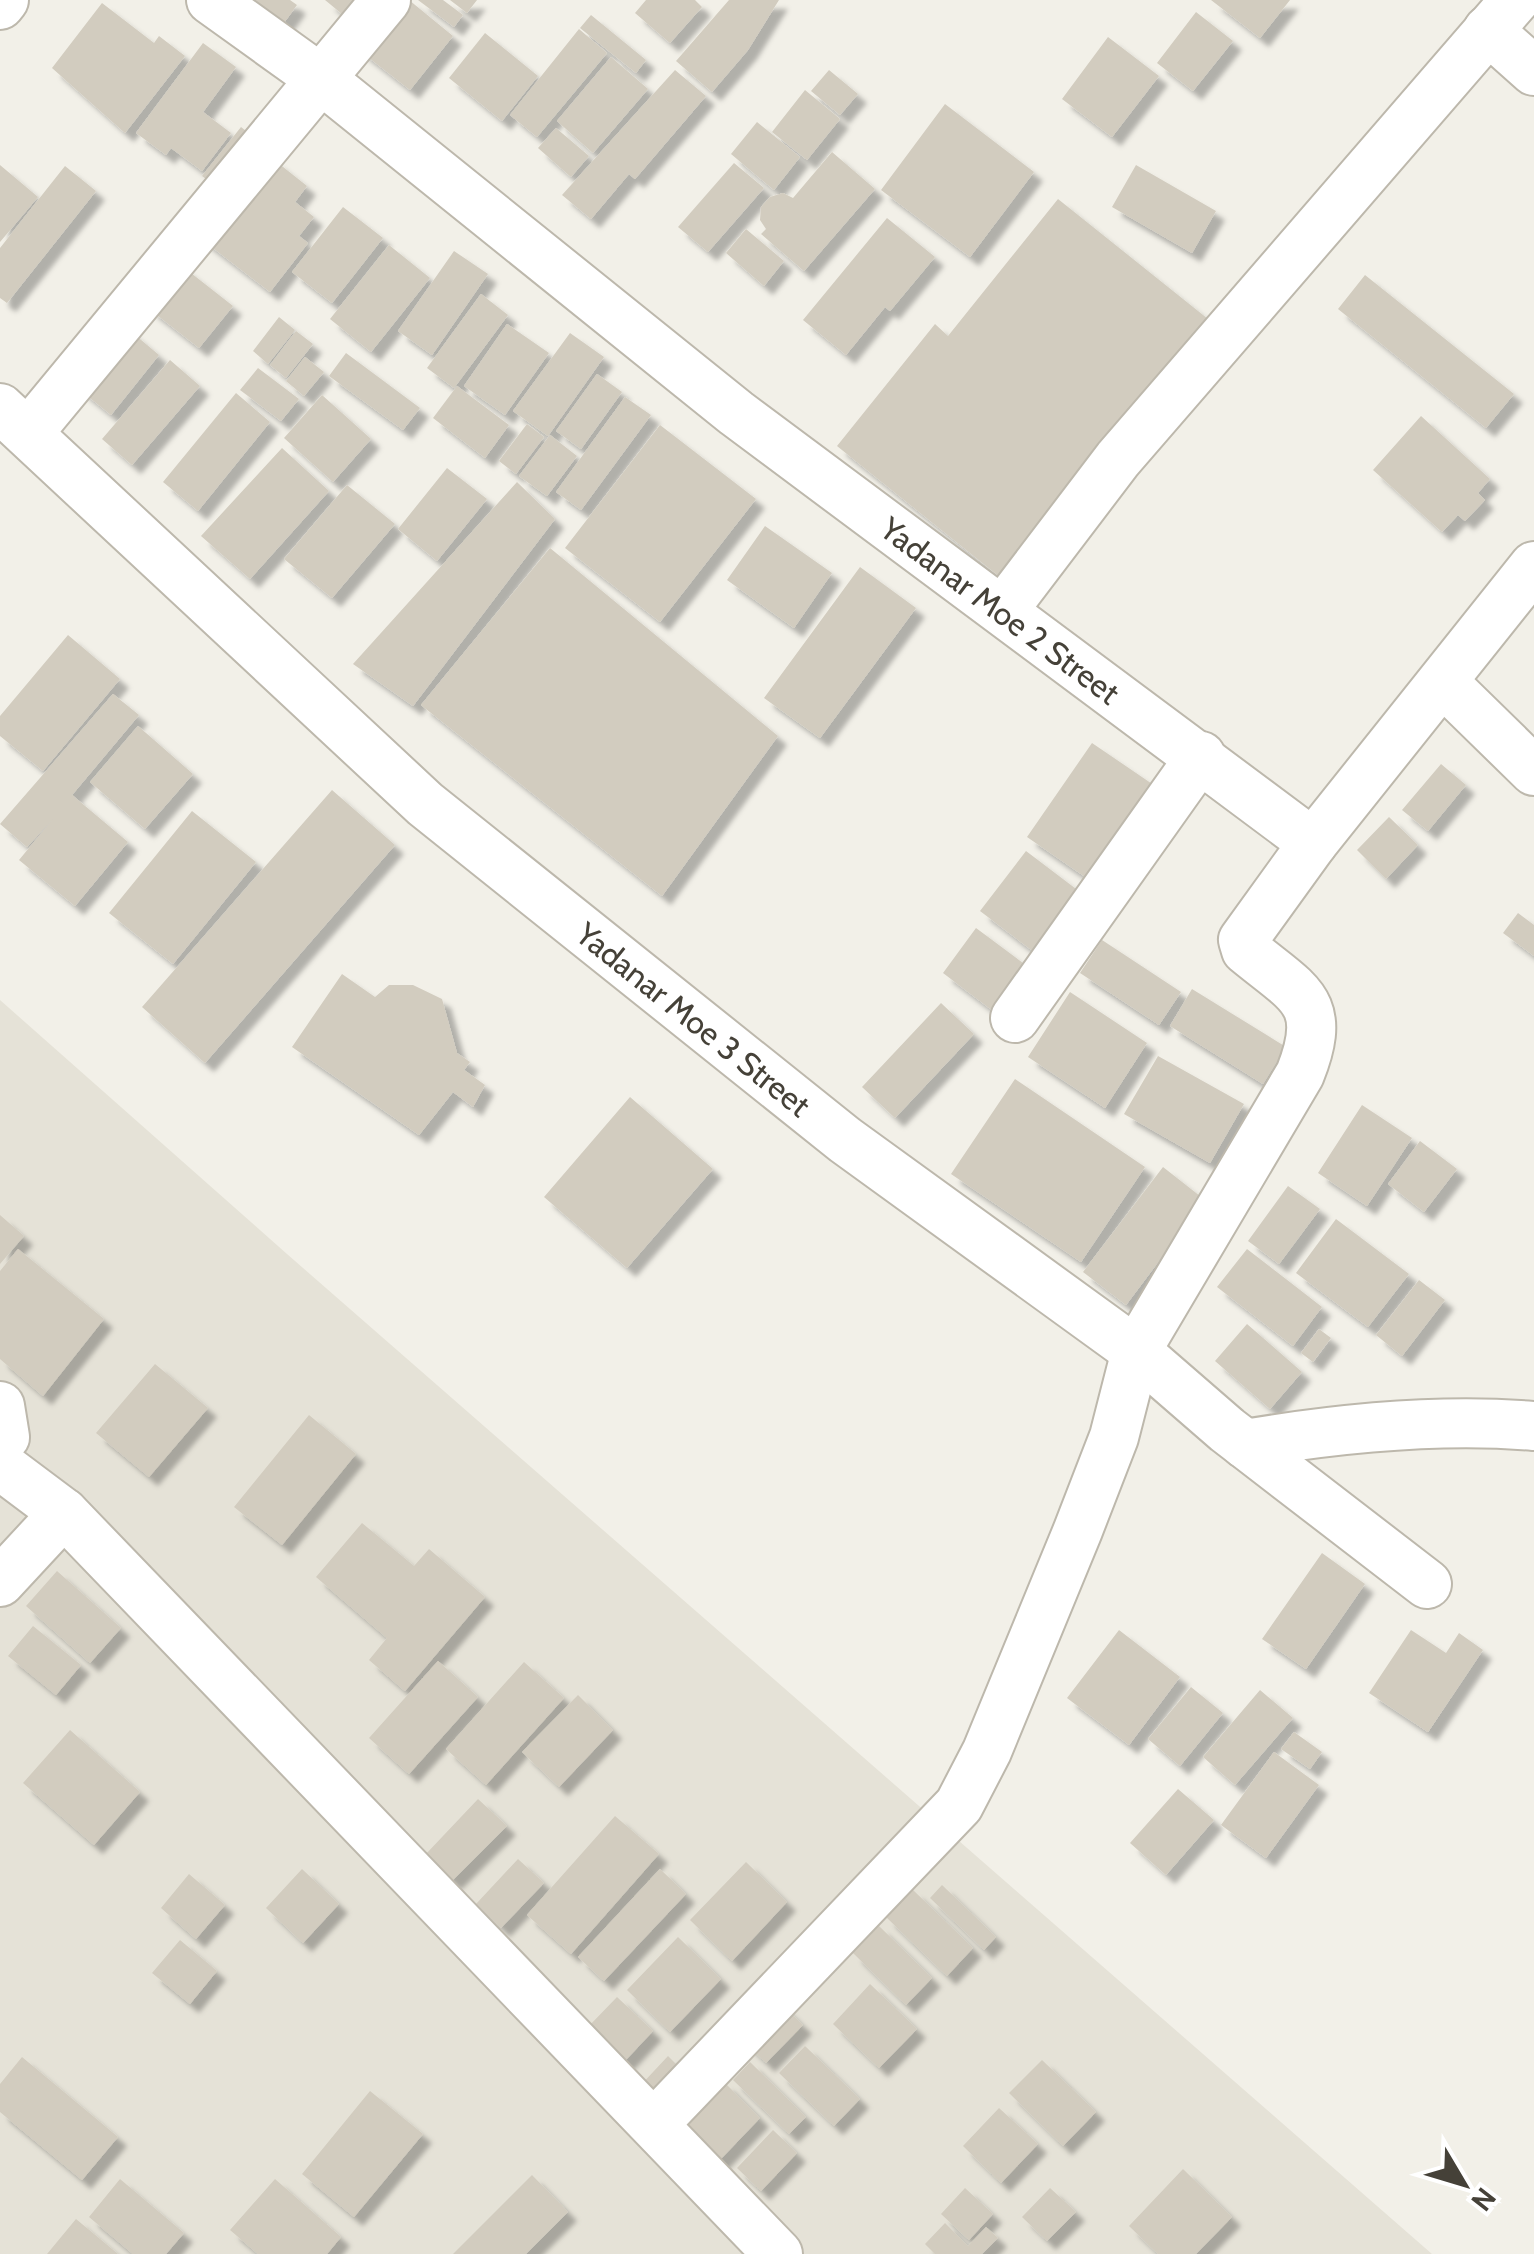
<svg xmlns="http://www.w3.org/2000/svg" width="1534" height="2254" font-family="Cabin,sans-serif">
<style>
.residential{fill:#e5e2d7}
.building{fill:#d2ccbf;filter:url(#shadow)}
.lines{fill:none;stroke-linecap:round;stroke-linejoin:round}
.street-casing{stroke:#bdb8ac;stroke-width:52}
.street{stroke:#fff;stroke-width:48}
.labels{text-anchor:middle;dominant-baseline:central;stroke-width:10;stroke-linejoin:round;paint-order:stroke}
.street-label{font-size:32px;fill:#454138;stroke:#fff}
</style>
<defs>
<filter id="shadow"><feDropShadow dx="9" dy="9" stdDeviation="2.5" flood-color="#0004"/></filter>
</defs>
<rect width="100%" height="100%" fill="#f2f0e8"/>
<path class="residential" d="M 0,1000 L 287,1254 L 1432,2254 L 0,2254 Z"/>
<path class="building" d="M 245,0 L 290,0 L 297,5 L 281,27 Z
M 325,0 L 381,0 L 359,28 Z
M 409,0 L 453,36 L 410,90 L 359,50 Z
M 418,0 L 443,0 L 463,15 L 454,27 Z
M 450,0 L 477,0 L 467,13 Z
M 646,0 L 695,0 L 702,7 L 670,43 L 635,13 Z
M 729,0 L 779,0 L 748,50 L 712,92 L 676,61 Z
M 1211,0 L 1290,0 L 1260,38 Z
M 102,3 L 154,43 L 159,36 L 185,56 L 125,133 L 52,68 Z
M 1196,12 L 1233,41 L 1193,91 L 1157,63 Z
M 591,15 L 646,60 L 636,73 L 580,28 Z
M 579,29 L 607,53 L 537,137 L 510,115 Z
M 485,33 L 538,76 L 502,121 L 449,78 Z
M 1108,37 L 1159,76 L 1112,137 L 1062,99 Z
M 203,43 L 236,67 L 203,112 L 231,133 L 202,171 L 171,148 L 166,155 L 136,133 Z
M 611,57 L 648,89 L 593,153 L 557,121 Z
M 675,70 L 706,96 L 635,179 L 629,174 L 591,219 L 562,195 Z
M 829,70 L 858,94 L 840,115 L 811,91 Z
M 805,90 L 840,119 L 807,160 L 772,132 Z
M 945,104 L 1034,172 L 970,257 L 881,190 Z
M 757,122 L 800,157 L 774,190 L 731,154 Z
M 241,127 L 260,142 L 222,191 L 202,176 Z
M 556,128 L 589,156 L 571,177 L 538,148 Z
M 832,152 L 875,189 L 804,271 L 761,234 L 766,229 L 760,220 L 761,207 L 770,197 L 783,193 L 793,198 Z
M 273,159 L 307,186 L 295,202 L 314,217 L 299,236 L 308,243 L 270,292 L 200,238 Z
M 734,163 L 764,188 L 708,252 L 678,227 Z
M 0,165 L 38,197 L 0,242 Z
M 1136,165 L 1216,211 L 1192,253 L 1112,207 Z
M 65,166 L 96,191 L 7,303 L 0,298 L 0,248 Z
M 1058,199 L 1208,319 L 1000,577 L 837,446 L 935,324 L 948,336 Z
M 343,207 L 383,238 L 332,303 L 292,272 Z
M 887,218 L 935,257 L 890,311 L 885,307 L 846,355 L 803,320 Z
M 746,229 L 784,261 L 764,286 L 726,253 Z
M 389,245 L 430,278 L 371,352 L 330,319 Z
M 454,251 L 488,274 L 432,355 L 398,331 Z
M 182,266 L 233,306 L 199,348 L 148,308 Z
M 1365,275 L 1514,394 L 1486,428 L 1338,309 Z
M 481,294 L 508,315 L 454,388 L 427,368 Z
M 279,317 L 295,330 L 268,364 L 253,351 Z
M 507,324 L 549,353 L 505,415 L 464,386 Z
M 128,329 L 159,355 L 111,415 L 79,389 Z
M 296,331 L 313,344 L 286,378 L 270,365 Z
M 570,333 L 604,357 L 548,436 L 513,411 Z
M 346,353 L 420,408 L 403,430 L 329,376 Z
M 305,357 L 324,372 L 304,396 L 286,381 Z
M 170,360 L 200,386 L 132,465 L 102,439 Z
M 258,368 L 299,399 L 281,421 L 240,390 Z
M 597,374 L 622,392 L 581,449 L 556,431 Z
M 457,386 L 509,425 L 485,458 L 433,418 Z
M 236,393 L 270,422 L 198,511 L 163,482 Z
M 322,395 L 371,439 L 333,482 L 284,438 Z
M 625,397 L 651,415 L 581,510 L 556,492 Z
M 1421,416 L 1490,479 L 1478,493 L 1485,500 L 1465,521 L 1458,515 L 1442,532 L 1373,470 Z
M 527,424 L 544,437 L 516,474 L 499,461 Z
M 660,425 L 756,499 L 660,622 L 565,548 Z
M 550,435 L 577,456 L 547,496 L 519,476 Z
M 282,448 L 329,491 L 250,579 L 201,536 Z
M 447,468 L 487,499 L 437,561 L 398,529 Z
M 517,482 L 555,519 L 413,706 L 353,664 Z
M 347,485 L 395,524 L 332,598 L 284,559 Z
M 765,526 L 832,573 L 794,628 L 727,580 Z
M 550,548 L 778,736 L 662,896 L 421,705 Z
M 860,567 L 916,608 L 820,738 L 764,698 Z
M 68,635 L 120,679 L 43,771 L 0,736 L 0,716 Z
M 113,694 L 139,715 L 72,795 L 128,842 L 75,906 L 19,860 L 53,819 L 27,847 L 0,824 Z
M 138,726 L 193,774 L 145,829 L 90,782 Z
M 1092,743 L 1161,790 L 1097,885 L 1027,837 Z
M 1441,764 L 1466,785 L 1428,831 L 1402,810 Z
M 332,790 L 395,845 L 205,1063 L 142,1007 Z
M 192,811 L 256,862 L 173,964 L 109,913 Z
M 1389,817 L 1418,845 L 1386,879 L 1357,850 Z
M 1026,851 L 1084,895 L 1038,955 L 980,911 Z
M 1518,913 L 1534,925 L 1534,956 L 1503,933 Z
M 976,928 L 1031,969 L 997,1014 L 943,973 Z
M 1102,940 L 1181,992 L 1159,1025 L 1080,973 Z
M 342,974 L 375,997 L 389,985 L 413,985 L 442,999 L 457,1053 L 470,1062 L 464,1070 L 485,1085 L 473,1107 L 453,1092 L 419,1135 L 292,1047 Z
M 1192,989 L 1286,1047 L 1263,1084 L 1170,1026 Z
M 1070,992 L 1147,1043 L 1105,1108 L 1028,1057 Z
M 941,1003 L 974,1034 L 895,1118 L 862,1087 Z
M 1158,1056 L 1244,1104 L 1210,1163 L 1124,1114 Z
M 1015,1079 L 1145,1167 L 1081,1262 L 951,1174 Z
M 630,1097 L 713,1169 L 627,1268 L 544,1197 Z
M 1362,1105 L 1412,1138 L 1367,1206 L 1318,1173 Z
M 1420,1141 L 1457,1169 L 1424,1212 L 1388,1184 Z
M 1163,1167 L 1205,1200 L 1126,1305 L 1083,1272 Z
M 1288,1186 L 1320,1209 L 1279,1264 L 1248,1241 Z
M 0,1215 L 24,1236 L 0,1264 Z
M 1336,1219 L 1409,1274 L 1368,1327 L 1296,1273 Z
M 18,1249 L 104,1319 L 43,1396 L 0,1359 L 0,1271 Z
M 1247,1249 L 1322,1307 L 1293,1346 L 1217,1287 Z
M 1419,1280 L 1445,1300 L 1402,1356 L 1376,1335 Z
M 1247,1324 L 1302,1372 L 1270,1409 L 1215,1361 Z
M 1319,1329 L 1331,1338 L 1313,1362 L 1301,1353 Z
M 155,1364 L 208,1408 L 149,1477 L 96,1433 Z
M 309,1415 L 356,1454 L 282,1545 L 234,1507 Z
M 362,1523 L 414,1566 L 429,1549 L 485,1597 L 405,1691 L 369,1660 L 387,1638 L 316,1577 Z
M 1322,1553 L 1365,1584 L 1306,1669 L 1262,1639 Z
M 57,1571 L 121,1628 L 90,1663 L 26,1606 Z
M 33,1626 L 81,1665 L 56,1695 L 8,1656 Z
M 1119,1630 L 1180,1677 L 1129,1745 L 1067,1698 Z
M 1411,1630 L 1446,1653 L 1459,1633 L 1483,1650 L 1428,1732 L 1369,1693 Z
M 438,1661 L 478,1697 L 409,1774 L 369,1738 Z
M 524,1662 L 564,1698 L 486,1785 L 446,1749 Z
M 1191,1687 L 1223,1713 L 1180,1766 L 1148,1739 Z
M 1260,1690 L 1293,1718 L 1235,1785 L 1203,1757 Z
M 578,1695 L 613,1730 L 559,1787 L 522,1752 Z
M 70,1730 L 140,1792 L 94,1845 L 23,1783 Z
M 1294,1732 L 1322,1752 L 1310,1769 L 1281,1749 Z
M 1274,1752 L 1319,1785 L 1266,1858 L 1221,1825 Z
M 1178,1789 L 1214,1820 L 1166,1875 L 1130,1843 Z
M 478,1799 L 507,1826 L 452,1881 L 425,1855 Z
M 615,1816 L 659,1854 L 571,1954 L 527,1915 Z
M 518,1859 L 544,1883 L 501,1928 L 476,1904 Z
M 746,1862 L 787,1902 L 732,1961 L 690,1920 Z
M 302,1869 L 339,1904 L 303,1943 L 266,1908 Z
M 660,1869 L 686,1894 L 604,1981 L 578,1957 Z
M 189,1874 L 225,1905 L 196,1939 L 161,1908 Z
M 942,1885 L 996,1937 L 984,1950 L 930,1898 Z
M 913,1890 L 973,1948 L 947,1976 L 886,1917 Z
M 879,1926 L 932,1978 L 906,2005 L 853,1953 Z
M 678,1937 L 721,1979 L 670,2032 L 627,1990 Z
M 180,1940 L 217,1971 L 190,2004 L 152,1973 Z
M 870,1984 L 917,2029 L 879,2068 L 833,2024 Z
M 617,1997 L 653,2031 L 624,2062 L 588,2027 Z
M 778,2001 L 803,2025 L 766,2063 L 741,2039 Z
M 805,2046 L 860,2099 L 834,2126 L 779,2073 Z
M 668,2056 L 687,2075 L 658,2105 L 639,2087 Z
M 22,2057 L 118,2137 L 82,2180 L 0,2112 L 0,2084 Z
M 1042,2060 L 1096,2112 L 1063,2146 L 1009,2093 Z
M 750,2062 L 806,2117 L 789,2134 L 733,2080 Z
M 724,2082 L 760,2118 L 717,2163 L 681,2128 Z
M 370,2091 L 423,2134 L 354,2217 L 302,2174 Z
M 999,2108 L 1038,2144 L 1001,2183 L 963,2146 Z
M 773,2130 L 797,2153 L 761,2191 L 737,2168 Z
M 1183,2169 L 1232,2217 L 1196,2254 L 1158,2254 L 1129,2226 Z
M 532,2175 L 568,2212 L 526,2254 L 453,2254 Z
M 120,2179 L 184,2233 L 166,2254 L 133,2254 L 89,2217 Z
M 275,2179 L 341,2237 L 327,2254 L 258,2254 L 230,2230 Z
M 965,2188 L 993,2214 L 969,2240 L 941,2214 Z
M 1050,2188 L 1076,2212 L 1047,2241 L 1022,2217 Z
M 76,2219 L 118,2254 L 47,2254 Z
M 945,2223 L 968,2246 L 986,2227 L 998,2238 L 982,2254 L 935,2254 L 925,2244 Z"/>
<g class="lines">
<g class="street-casing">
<g id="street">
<path id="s1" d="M 211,0 L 321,79 L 736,413 L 1313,843 L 1243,940 L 1246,950 C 1299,994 1329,1001 1300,1074 L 1136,1351 L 1114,1437 L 1078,1530 L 987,1751 L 959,1805 L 654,2124"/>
<path d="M 0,5 L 4,0"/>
<path d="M 1488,30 L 1534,71"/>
<path id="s2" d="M 0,408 L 425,804 L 845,1140 L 1136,1351 L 1227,1430 L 1427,1584"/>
<path d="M 29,432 L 386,0"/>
<path d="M 1004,609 L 1118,459 L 1515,0"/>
<path d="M 1444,683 L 1534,771"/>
<path d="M 1313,843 L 1534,566"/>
<path d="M 1015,1018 L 1201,756"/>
<path d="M 0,1406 L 5,1437 L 0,1443"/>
<path d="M 1245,1444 C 1340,1428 1438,1418 1534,1426"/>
<path d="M 0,1465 L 64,1513 L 778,2254"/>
<path d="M 0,1582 L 64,1513"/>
</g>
</g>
<use href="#street" class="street"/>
</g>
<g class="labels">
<g class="street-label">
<text stroke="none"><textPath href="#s1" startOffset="998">Yadanar Moe 2 Street</textPath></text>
<text stroke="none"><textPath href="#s2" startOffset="925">Yadanar Moe 3 Street</textPath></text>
</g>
</g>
<g transform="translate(1464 2184) rotate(128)" stroke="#ffffff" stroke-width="8" paint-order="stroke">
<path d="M0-8L18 38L0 25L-18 38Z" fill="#454138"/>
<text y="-15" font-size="28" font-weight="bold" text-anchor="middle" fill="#454138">N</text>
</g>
</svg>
